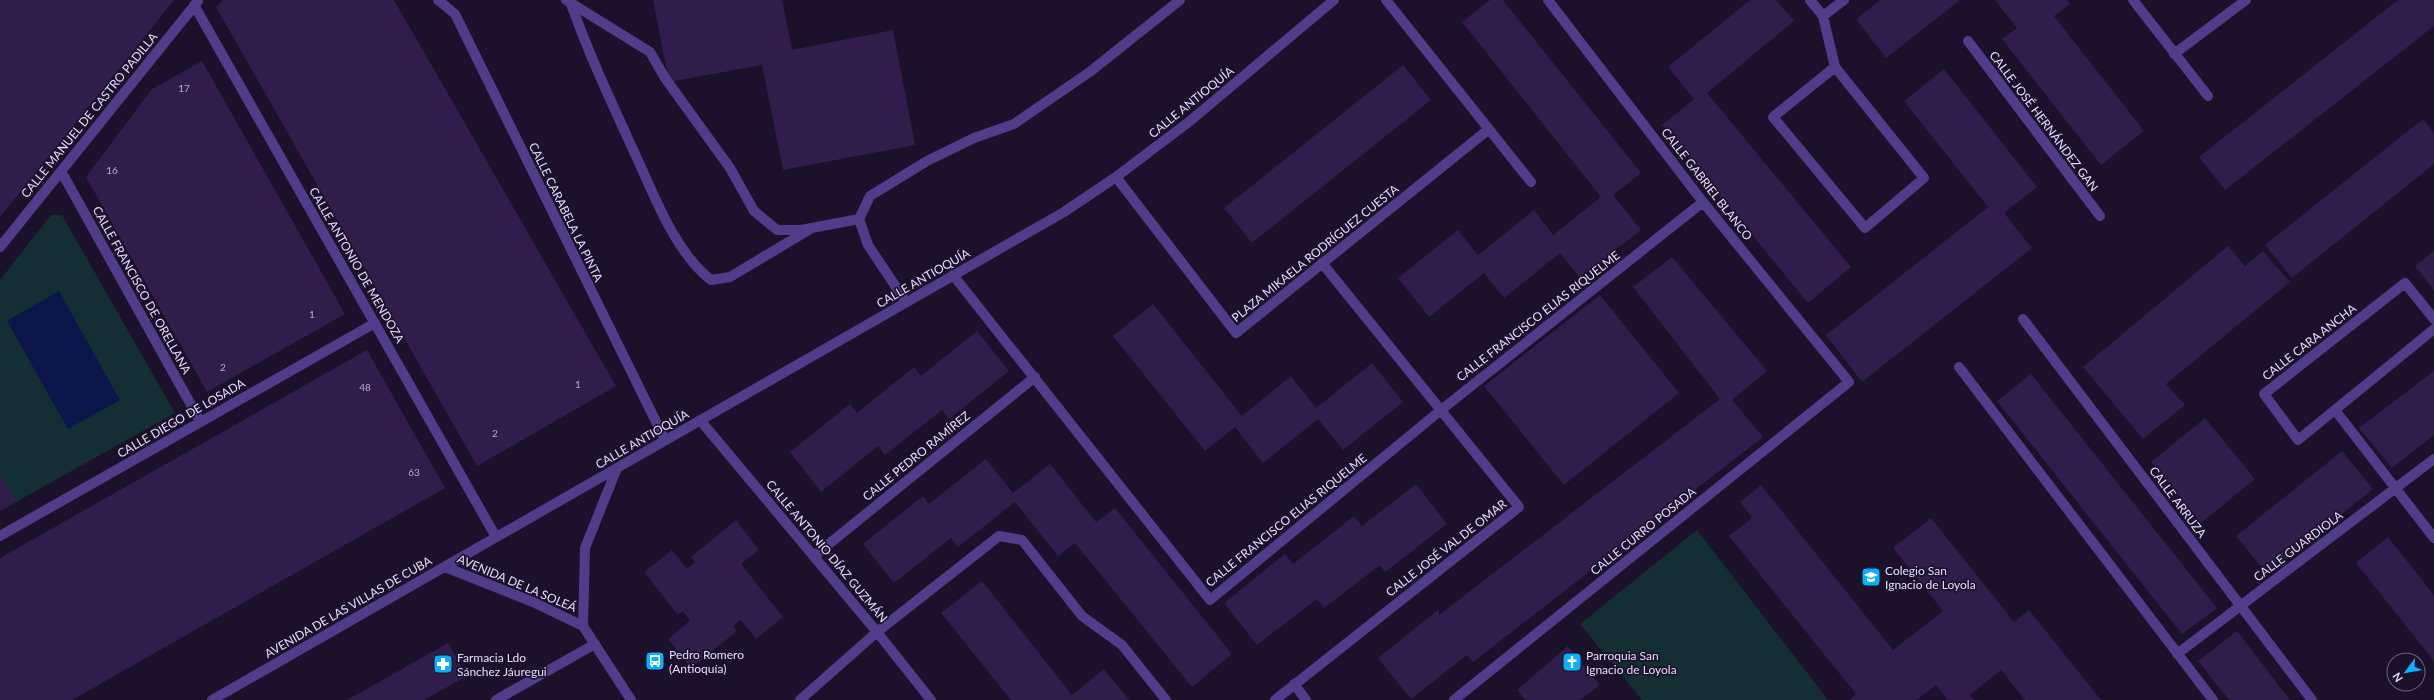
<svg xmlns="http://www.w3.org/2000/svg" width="2434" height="700" font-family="Lato,sans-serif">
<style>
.green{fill:#142f34}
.water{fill:#0b1549}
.building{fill:#301d4b}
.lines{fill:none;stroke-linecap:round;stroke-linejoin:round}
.minor{stroke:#503d89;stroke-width:10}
.labels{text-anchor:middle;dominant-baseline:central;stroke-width:3.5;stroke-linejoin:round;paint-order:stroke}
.number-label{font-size:10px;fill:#b8acd2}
.street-label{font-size:12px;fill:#e6dbff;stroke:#1b112a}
.poi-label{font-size:12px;fill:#e6dbff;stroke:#1b112a;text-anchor:start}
</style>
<rect width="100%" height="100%" fill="#1b112a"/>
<path class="green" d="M 51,215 L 62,215 L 175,413 L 0,511 L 0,280 Z
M 1697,530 L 1828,700 L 1642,700 L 1580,624 Z"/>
<path class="water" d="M 59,291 L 120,400 L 68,429 L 7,321 Z"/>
<path class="building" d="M 0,0 L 174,0 L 0,217 Z
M 223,0 L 394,0 L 616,386 L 477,466 L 216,7 Z
M 653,0 L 782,0 L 792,50 L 893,30 L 915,145 L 783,170 L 762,65 L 669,82 Z
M 1490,0 L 1503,0 L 1641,173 L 1613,195 L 1641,230 L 1580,278 L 1560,253 L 1504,298 L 1484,273 L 1429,317 L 1398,278 L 1458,230 L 1478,255 L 1534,210 L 1553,235 L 1601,197 L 1462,22 Z
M 1750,0 L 1776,0 L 1794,21 L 1707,93 L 1851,267 L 1808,303 L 1662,125 L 1694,99 L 1668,67 Z
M 1880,0 L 1960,0 L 1886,58 L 1856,19 Z
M 1995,0 L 2067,0 L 2070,4 L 2054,16 L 2144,131 L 2101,165 L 2002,39 L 2017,28 Z
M 2398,0 L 2434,0 L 2434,26 L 2225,190 L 2199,157 Z
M 202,61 L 345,314 L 207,392 L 86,177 L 152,89 Z
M 1403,65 L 1431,100 L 1252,243 L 1224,208 Z
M 1944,69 L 2037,187 L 2004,213 L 2032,248 L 1862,382 L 1826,335 L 1988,207 L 1904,101 Z
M 2423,119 L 2434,133 L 2434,164 L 2292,278 L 2265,245 Z
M 2228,246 L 2245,266 L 2263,251 L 2290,282 L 2166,384 L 2185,405 L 2143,439 L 2083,367 Z
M 2434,251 L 2434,290 L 2415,266 Z
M 1672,257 L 1767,371 L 1732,400 L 1763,437 L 1473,662 L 1467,655 L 1411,699 L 1378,658 L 1439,609 L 1439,615 L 1720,399 L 1633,287 Z
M 1600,295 L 1679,393 L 1564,485 L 1484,386 Z
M 1153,304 L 1242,416 L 1291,376 L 1316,408 L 1372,363 L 1403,402 L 1343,450 L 1318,419 L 1263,463 L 1235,427 L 1205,451 L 1113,336 Z
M 977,331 L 1009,371 L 949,419 L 942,410 L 885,455 L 878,446 L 821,492 L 790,452 L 850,404 L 857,413 L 914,367 L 921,376 Z
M 367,350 L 445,488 L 72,700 L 0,700 L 0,558 Z
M 2434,371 L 2434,435 L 2392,468 L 2359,428 Z
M 2031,374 L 2217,608 L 2182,634 L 1997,401 Z
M 2205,418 L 2255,479 L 2201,523 L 2151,462 Z
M 2342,451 L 2373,489 L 2267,574 L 2236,536 Z
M 986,459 L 1013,493 L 1050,464 L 1096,522 L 1115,508 L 1232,654 L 1192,687 L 1075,543 L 1058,556 L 1015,502 L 958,547 L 951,538 L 894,583 L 863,544 L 923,496 L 929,504 Z
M 0,474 L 16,502 L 0,511 Z
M 1416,484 L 1447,524 L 1385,572 L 1380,565 L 1324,608 L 1317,599 L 1257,645 L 1224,603 L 1285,554 L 1293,564 L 1354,516 L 1362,526 Z
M 1761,485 L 1893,650 L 1943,611 L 1893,548 L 1931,518 L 2014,622 L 2029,610 L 2101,700 L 2025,700 L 2001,670 L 1970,695 L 1974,700 L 1948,700 L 1936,685 L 1917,700 L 1849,700 L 1856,694 L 1729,536 L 1752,518 L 1740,502 Z
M 736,520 L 759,550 L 741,564 L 783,617 L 756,639 L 741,620 L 733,626 L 737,631 L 691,668 L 668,639 L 690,621 L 683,611 L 678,615 L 644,572 L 672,550 L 687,569 L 695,562 L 691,557 Z
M 2388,537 L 2434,595 L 2434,661 L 2356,563 Z
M 982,581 L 1072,695 L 1104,669 L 1129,700 L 1011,700 L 941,613 Z
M 2237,631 L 2290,700 L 2229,700 L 2198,661 Z
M 448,643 L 467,676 L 424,700 L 347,700 Z
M 1568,646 L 1600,685 L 1580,700 L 1525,700 L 1517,690 Z"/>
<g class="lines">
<path class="minor" d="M 438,0 L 455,14 L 665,440
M 566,0 L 650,52 L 665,78 L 730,168 L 754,211 L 777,230 L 801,230 L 859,219
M 1386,0 L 1531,182
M 1810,0 L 1823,16 L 1835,67 L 1924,178 L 1865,228 L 1773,117 L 1835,67
M 2133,0 L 2208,96
M 571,4 C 590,57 613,106 636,156 C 655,197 675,252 711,280 L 730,277 L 812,228
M 194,5 L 496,537
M 1823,16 L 1844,0
M 1968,41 L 2100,216
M 2174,54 L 2246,0
M 61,171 L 200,421
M 1116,177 L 1236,333 L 1489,129
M 0,247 L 198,1
M 953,275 L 1210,600 L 1441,410 L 1703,202
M 906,302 L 868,245 L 859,219 L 870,196 L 927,161 L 974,138 L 1014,124 L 1091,71 L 1180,0
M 2023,319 L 2312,700
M 2434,319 L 2405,283 L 2264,394 L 2298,440 L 2434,329
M 1959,367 L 2213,700
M 2335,410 L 2434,538
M 700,420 L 877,632 L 931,700
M 0,536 L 375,323
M 814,556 L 1035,377
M 445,567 L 533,602 L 583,626 L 631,700
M 583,626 L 585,548 L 617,468
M 2177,654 L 2434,459
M 1294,684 L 1306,700
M 212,700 L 1064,212 L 1116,177 L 1190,121 L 1334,0
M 496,700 L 595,644
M 800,700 L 877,632 L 999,536 L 1022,540 L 1082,616 L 1122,645 L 1166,700
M 1275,700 L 1519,507 L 1322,263
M 1454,700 L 1849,382 L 1703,202 L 1548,0"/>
</g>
<defs>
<g id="school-square" transform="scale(1)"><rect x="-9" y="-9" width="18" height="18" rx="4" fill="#09b1fd" stroke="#1b112a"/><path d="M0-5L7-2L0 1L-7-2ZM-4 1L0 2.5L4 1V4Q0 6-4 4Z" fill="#fff"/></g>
<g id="bus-square" transform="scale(1)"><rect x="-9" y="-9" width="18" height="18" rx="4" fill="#09b1fd" stroke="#1b112a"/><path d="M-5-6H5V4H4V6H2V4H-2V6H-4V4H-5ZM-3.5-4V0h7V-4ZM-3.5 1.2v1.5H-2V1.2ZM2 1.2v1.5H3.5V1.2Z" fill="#fff"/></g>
<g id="church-square" transform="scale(1)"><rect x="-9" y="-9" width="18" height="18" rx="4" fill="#09b1fd" stroke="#1b112a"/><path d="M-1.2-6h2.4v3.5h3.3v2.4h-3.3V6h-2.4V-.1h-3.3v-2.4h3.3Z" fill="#fff"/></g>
<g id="pharmacy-square" transform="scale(1)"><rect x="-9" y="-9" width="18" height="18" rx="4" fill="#09b1fd" stroke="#1b112a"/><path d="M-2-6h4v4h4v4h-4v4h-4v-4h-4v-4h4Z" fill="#fff"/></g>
</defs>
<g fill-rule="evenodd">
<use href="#school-square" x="1871" y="577"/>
<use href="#bus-square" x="655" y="661"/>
<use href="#church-square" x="1572" y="662"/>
<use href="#pharmacy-square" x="443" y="664"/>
</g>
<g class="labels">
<g class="number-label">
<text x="184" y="88">17</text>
<text x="112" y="170">16</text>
<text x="312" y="314">1</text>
<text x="223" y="367">2</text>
<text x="578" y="384">1</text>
<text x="365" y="387">48</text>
<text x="495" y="433">2</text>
<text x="414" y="472">63</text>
</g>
<g class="street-label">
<text transform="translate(1191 102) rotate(-39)">CALLE ANTIOQUÍA</text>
<text transform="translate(89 115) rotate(-51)">CALLE MANUEL DE CASTRO PADILLA</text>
<text transform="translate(2044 121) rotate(53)">CALLE JOSÉ HERNÁNDEZ GAN</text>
<text transform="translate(1707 184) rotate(52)">CALLE GABRIEL BLANCO</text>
<text transform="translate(566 212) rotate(64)">CALLE CARABELA LA PINTA</text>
<text transform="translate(1315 253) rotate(-39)">PLAZA MIKAELA RODRÍGUEZ CUESTA</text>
<text transform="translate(357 265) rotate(60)">CALLE ANTONIO DE MENDOZA</text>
<text transform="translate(923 278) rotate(-30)">CALLE ANTIOQUÍA</text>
<text transform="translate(142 290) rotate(61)">CALLE FRANCISCO DE ORELLANA</text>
<text transform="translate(1538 316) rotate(-38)">CALLE FRANCISCO ELIAS RIQUELME</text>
<text transform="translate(2309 342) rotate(-38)">CALLE CARA ANCHA</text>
<text transform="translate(181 418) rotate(-30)">CALLE DIEGO DE LOSADA</text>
<text transform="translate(642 439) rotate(-30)">CALLE ANTIOQUÍA</text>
<text transform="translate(916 456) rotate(-39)">CALLE PEDRO RAMÍREZ</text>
<text transform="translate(2178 502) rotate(53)">CALLE ARRUZA</text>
<text transform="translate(1286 520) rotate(-39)">CALLE FRANCISCO ELIAS RIQUELME</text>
<text transform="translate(1643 531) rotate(-39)">CALLE CURRO POSADA</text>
<text transform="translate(2298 546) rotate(-37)">CALLE GUARDIOLA</text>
<text transform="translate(1446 548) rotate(-38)">CALLE JOSÉ VAL DE OMAR</text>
<text transform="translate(827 551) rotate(50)">CALLE ANTONIO DÍAZ GUZMÁN</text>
<text transform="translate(517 583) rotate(23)">AVENIDA DE LA SOLEÁ</text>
<text transform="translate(348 607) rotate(-30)">AVENIDA DE LAS VILLAS DE CUBA</text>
</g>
<g class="poi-label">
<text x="1885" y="570">Colegio San<tspan x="1885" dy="14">Ignacio de Loyola</tspan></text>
<text x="669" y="654">Pedro Romero<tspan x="669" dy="14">(Antioquía)</tspan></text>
<text x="1586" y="655">Parroquia San<tspan x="1586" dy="14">Ignacio de Loyola</tspan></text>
<text x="457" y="657">Farmacia Ldo<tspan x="457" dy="14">Sánchez Jáuregui</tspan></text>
</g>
</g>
<g transform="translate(2406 672) rotate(238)"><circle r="19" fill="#1b112a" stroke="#6c627f"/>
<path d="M0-3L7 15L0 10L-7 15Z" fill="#09b1fd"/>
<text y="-6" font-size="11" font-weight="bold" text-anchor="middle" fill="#e6dbff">N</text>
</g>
</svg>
